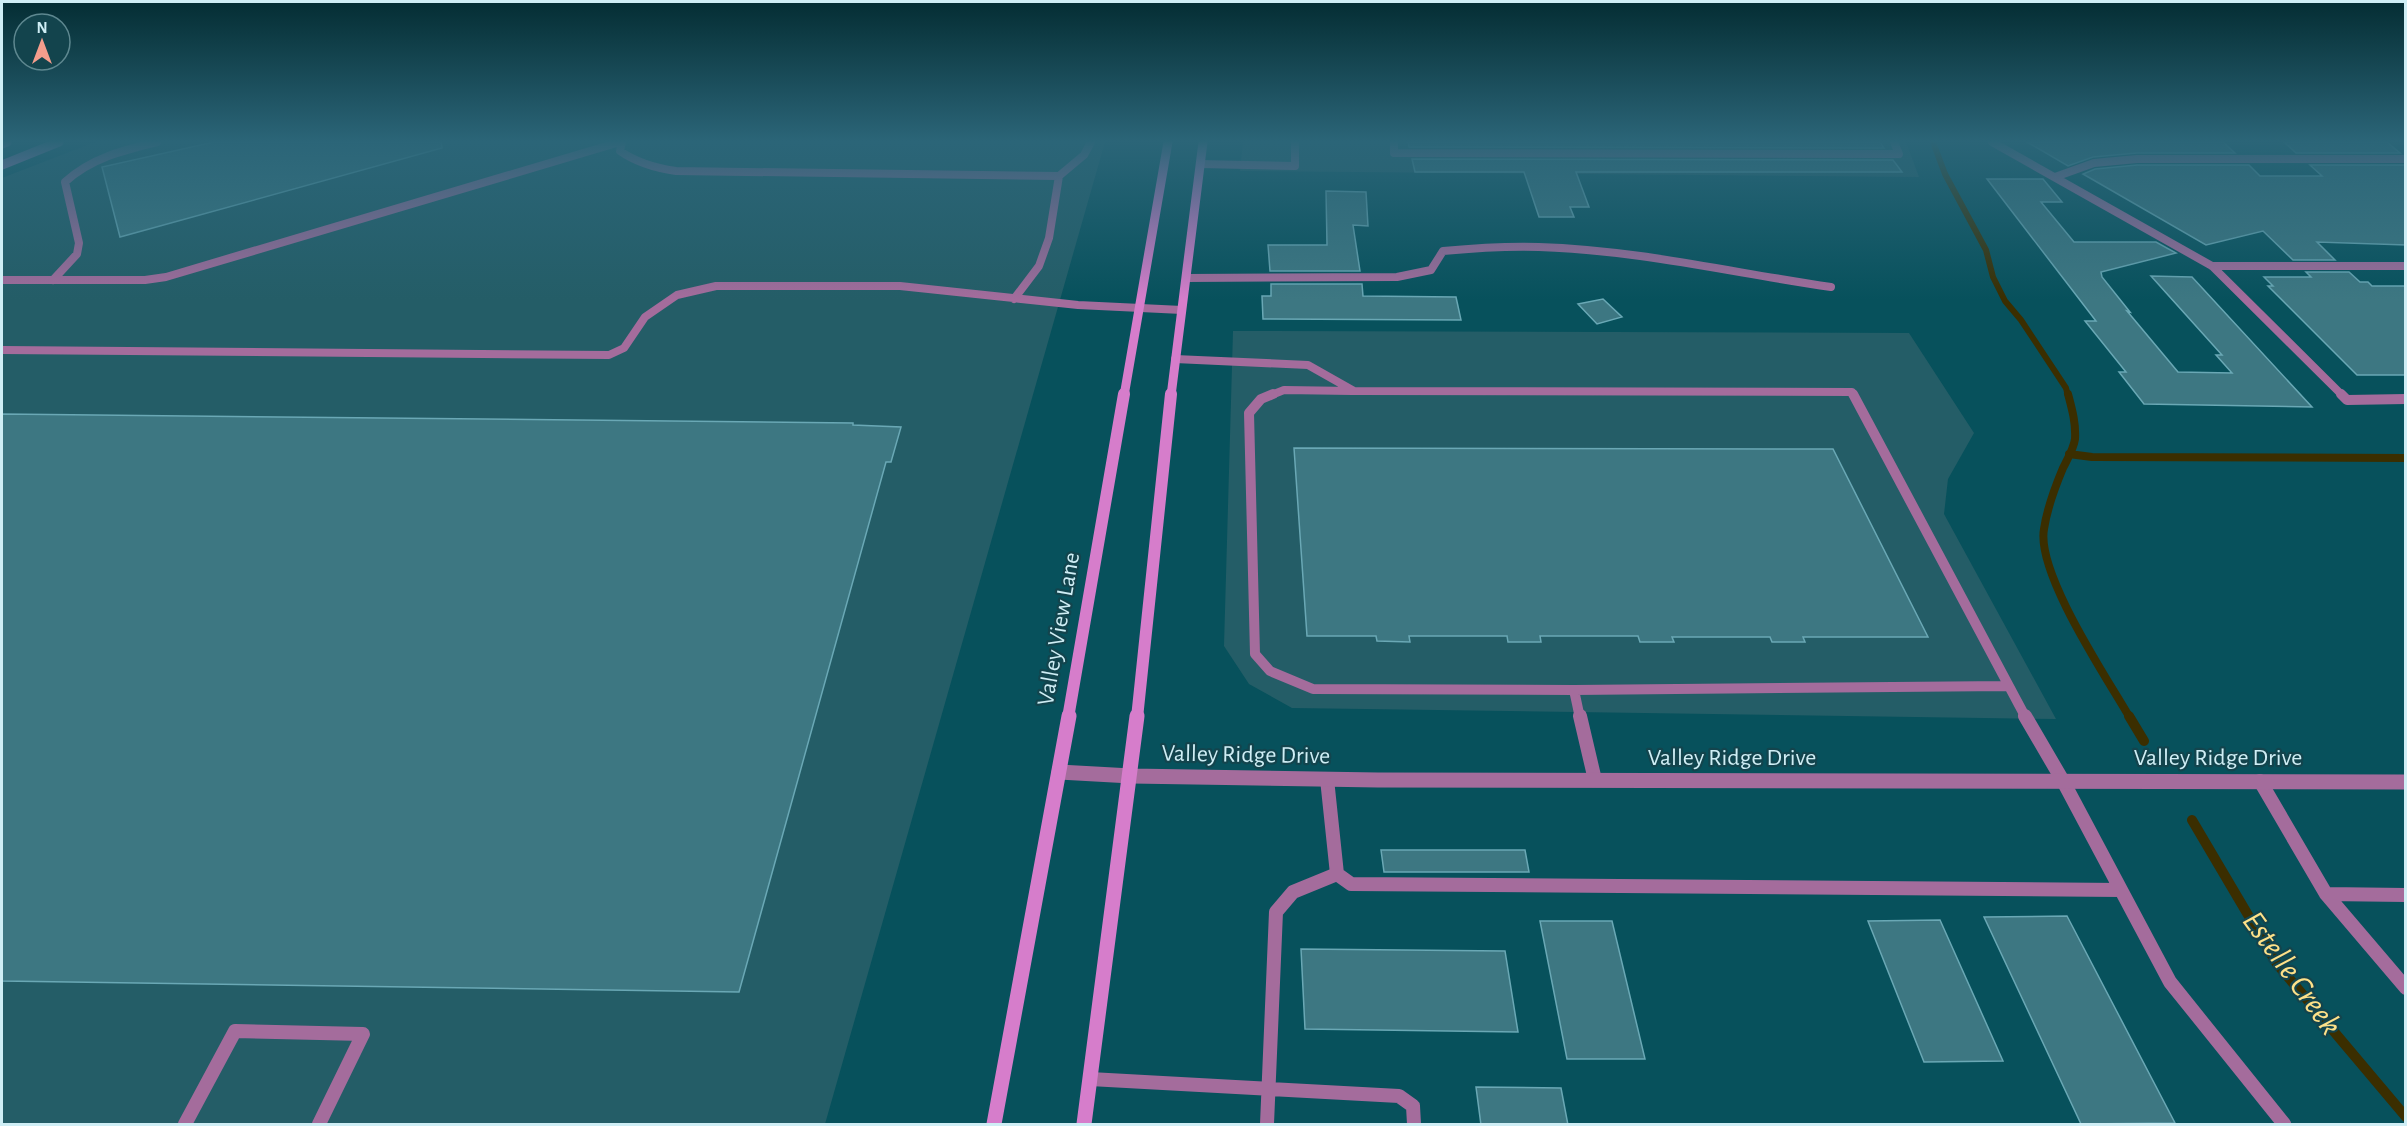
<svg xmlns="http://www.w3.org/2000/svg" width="2407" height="1126" font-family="'Alegreya Sans',sans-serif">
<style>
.built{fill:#245d67}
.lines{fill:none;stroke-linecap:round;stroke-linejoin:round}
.stream-far2{stroke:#3b2e00;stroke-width:6}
.stream-far1{stroke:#3b2e00;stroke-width:8}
.stream{stroke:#3b2e00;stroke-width:10}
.building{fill:#3d7782;stroke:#6aa8b5;stroke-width:1.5}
.lane-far2{stroke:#a46c9c;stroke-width:8}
.lane-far1{stroke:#a46c9c;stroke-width:10}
.lane{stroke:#a46c9c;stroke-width:14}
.street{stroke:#a46c9c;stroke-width:15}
.secondary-far2{stroke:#d67dcb;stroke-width:9}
.secondary-far1{stroke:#d67dcb;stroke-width:12}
.secondary{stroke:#d67dcb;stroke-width:15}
.labels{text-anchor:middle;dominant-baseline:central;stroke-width:4.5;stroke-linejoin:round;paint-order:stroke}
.street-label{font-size:24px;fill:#cfeef5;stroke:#13444d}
.near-water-label{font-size:32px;font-style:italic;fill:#fee189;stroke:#13444d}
</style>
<rect width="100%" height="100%" fill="#07515c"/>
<path class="built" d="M 95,142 L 1105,142 L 825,1124 L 2,1124 L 2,178 Z
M 1243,142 L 1906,142 L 1919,177 L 1240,171 Z
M 1233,331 L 1909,333 L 1974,433 L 1948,479 L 1944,514 L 2056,719 L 1292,708 L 1249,684 L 1224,646 Z"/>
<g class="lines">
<path class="stream-far2" d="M 1933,142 L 1945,174 L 1986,250 L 1993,277 L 2005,301 L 2021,320 L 2066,388 L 2068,396"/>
<path class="stream-far1" d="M 2068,394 C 2072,409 2076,423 2075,439 C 2074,448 2067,460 2063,468 C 2055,487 2047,509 2044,529 C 2036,573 2107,678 2130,718
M 2069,454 L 2092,457 L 2406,458"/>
<path class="stream" d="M 2129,716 L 2144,741
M 2192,820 L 2277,964 L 2406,1117"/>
</g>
<path class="building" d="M 214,142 L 441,142 L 442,148 L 120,237 L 102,167 Z
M 1408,142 L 1880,142 L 1884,148 L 1409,147 Z
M 2027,142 L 2223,142 L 2235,153 L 2137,153 L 2093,157 L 2068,166 Z
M 2284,142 L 2387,142 L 2400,153 L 2296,153 Z
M 1412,159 L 1893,160 L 1902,172 L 1576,172 L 1589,207 L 1570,207 L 1574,217 L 1539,217 L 1524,172 L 1415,172 Z
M 2137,165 L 2249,165 L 2260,176 L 2322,176 L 2310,165 L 2406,165 L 2406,245 L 2317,242 L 2335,260 L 2293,260 L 2263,231 L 2206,245 L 2083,174 L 2095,169 Z
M 1987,179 L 2043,179 L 2062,202 L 2041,202 L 2074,242 L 2156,242 L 2176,253 L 2101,272 L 2102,277 L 2130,312 L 2127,311 L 2178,372 L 2232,373 L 2216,355 L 2222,355 L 2151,276 L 2192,277 L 2312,407 L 2144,404 L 2119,372 L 2126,372 L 2085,321 L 2096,321 Z
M 1326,191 L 1366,192 L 1368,226 L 1353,225 L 1360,271 L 1270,271 L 1268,245 L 1327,245 Z
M 2306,272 L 2349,272 L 2360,282 L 2368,282 L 2372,286 L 2406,286 L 2406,375 L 2357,375 L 2268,286 L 2273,286 L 2264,277 L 2311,277 Z
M 1271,284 L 1362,284 L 1363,296 L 1456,297 L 1461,320 L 1263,319 L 1262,296 L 1271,296 Z
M 1603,299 L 1622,317 L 1597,324 L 1578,304 Z
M 2,414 L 853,423 L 853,425 L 901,427 L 891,462 L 886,462 L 739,992 L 2,981 Z
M 1294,448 L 1833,449 L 1928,637 L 1803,637 L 1805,642 L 1772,642 L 1770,637 L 1672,637 L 1674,642 L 1640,642 L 1638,636 L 1540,636 L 1541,642 L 1508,642 L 1507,636 L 1409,636 L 1410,642 L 1377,641 L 1376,636 L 1307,636 Z
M 1381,850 L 1525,850 L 1529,872 L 1384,872 Z
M 2067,916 L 2175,1123 L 2081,1124 L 1984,917 Z
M 1940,920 L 2003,1061 L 1924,1062 L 1868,921 Z
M 1540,921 L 1612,921 L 1645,1059 L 1567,1059 Z
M 1301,949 L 1505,951 L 1518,1032 L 1305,1029 Z
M 1476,1087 L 1561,1088 L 1568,1125 L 1481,1125 Z"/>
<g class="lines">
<path class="lane-far2" d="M 622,142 L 620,151 C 637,163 655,168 676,171 L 1059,176 L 1049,238 L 1039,266 L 1014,299
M 1394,142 L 1394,153 L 1899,154 L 1894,142
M 1992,142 L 2212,266 L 2343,396
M 1200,164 L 1295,166 L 1295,142
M 1059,176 L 1084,155 L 1091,142
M 2055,177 L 2094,163 L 2137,159 L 2406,159
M 2212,266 L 2406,266
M 1186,278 L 1397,277 L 1431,270 L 1443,251 C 1475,248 1507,246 1539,247 C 1637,250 1734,273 1831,287
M 2,280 L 145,280 L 166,277 L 620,142
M 53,280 L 77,254 L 79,243 L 65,182 C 91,158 124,150 157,142
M 2,350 L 609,355 L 624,348 L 645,317 L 677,295 L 716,286 L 900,286 L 1078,305 L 1182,310
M 1175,359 L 1308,365 L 1354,391 L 1852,392 L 1854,396
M 1269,396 L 1284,390 L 1352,391"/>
<path class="lane-far1" d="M 1273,394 L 1261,399 L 1249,413 L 1255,654 L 1270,671 L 1313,689 L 1574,690 L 2007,686
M 1853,394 L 2026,718
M 2341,394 L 2347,400 L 2406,399
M 1574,690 L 1580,718"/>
<path class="lane" d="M 1580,716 L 1595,780
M 2025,716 L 2063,781 L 2170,982 L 2284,1124
M 2260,781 L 2326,894 L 2406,988
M 1337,874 L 1351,884 L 2121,890
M 2326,894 L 2406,895
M 1090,1079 L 1399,1096 L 1413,1106 L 1414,1124
M 185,1124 L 235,1031 L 363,1034 L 319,1124
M 1267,1124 L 1276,912 L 1293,892 L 1337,874 L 1327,779"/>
<path class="street" d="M 1059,772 L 1131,776 L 1378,780 L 2406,782"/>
<path class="secondary-far2" d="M 2,144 L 7,142
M 2,165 L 59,142
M 1124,396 L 1168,142
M 1171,396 L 1203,142"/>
<path class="secondary-far1" d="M 1068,718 L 1124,394
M 1137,718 L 1171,394"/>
<path class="secondary" d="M 994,1124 L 1069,716
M 1084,1124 L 1137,716"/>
</g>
<linearGradient id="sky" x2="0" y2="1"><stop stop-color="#042d33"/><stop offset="0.47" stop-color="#2b6578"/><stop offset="1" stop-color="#2b6578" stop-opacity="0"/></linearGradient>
<rect width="2407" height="300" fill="url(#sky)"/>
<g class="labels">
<g class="street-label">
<text transform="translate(1059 629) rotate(-80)">Valley View Lane</text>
<text transform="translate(1246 755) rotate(1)">Valley Ridge Drive</text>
<text x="1732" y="758">Valley Ridge Drive</text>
<text x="2218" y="758">Valley Ridge Drive</text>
</g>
<g class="near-water-label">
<text transform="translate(2292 973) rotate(54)">Estelle Creek</text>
</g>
</g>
<rect width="2407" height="1126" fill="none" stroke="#cfeef5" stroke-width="6"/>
<g transform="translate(42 42)"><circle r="28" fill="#13444d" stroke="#5e8890" stroke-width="1.5"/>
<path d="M0-4.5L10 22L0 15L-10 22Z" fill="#f49d8c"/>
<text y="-9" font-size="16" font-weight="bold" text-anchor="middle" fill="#cfeef5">N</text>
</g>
</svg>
